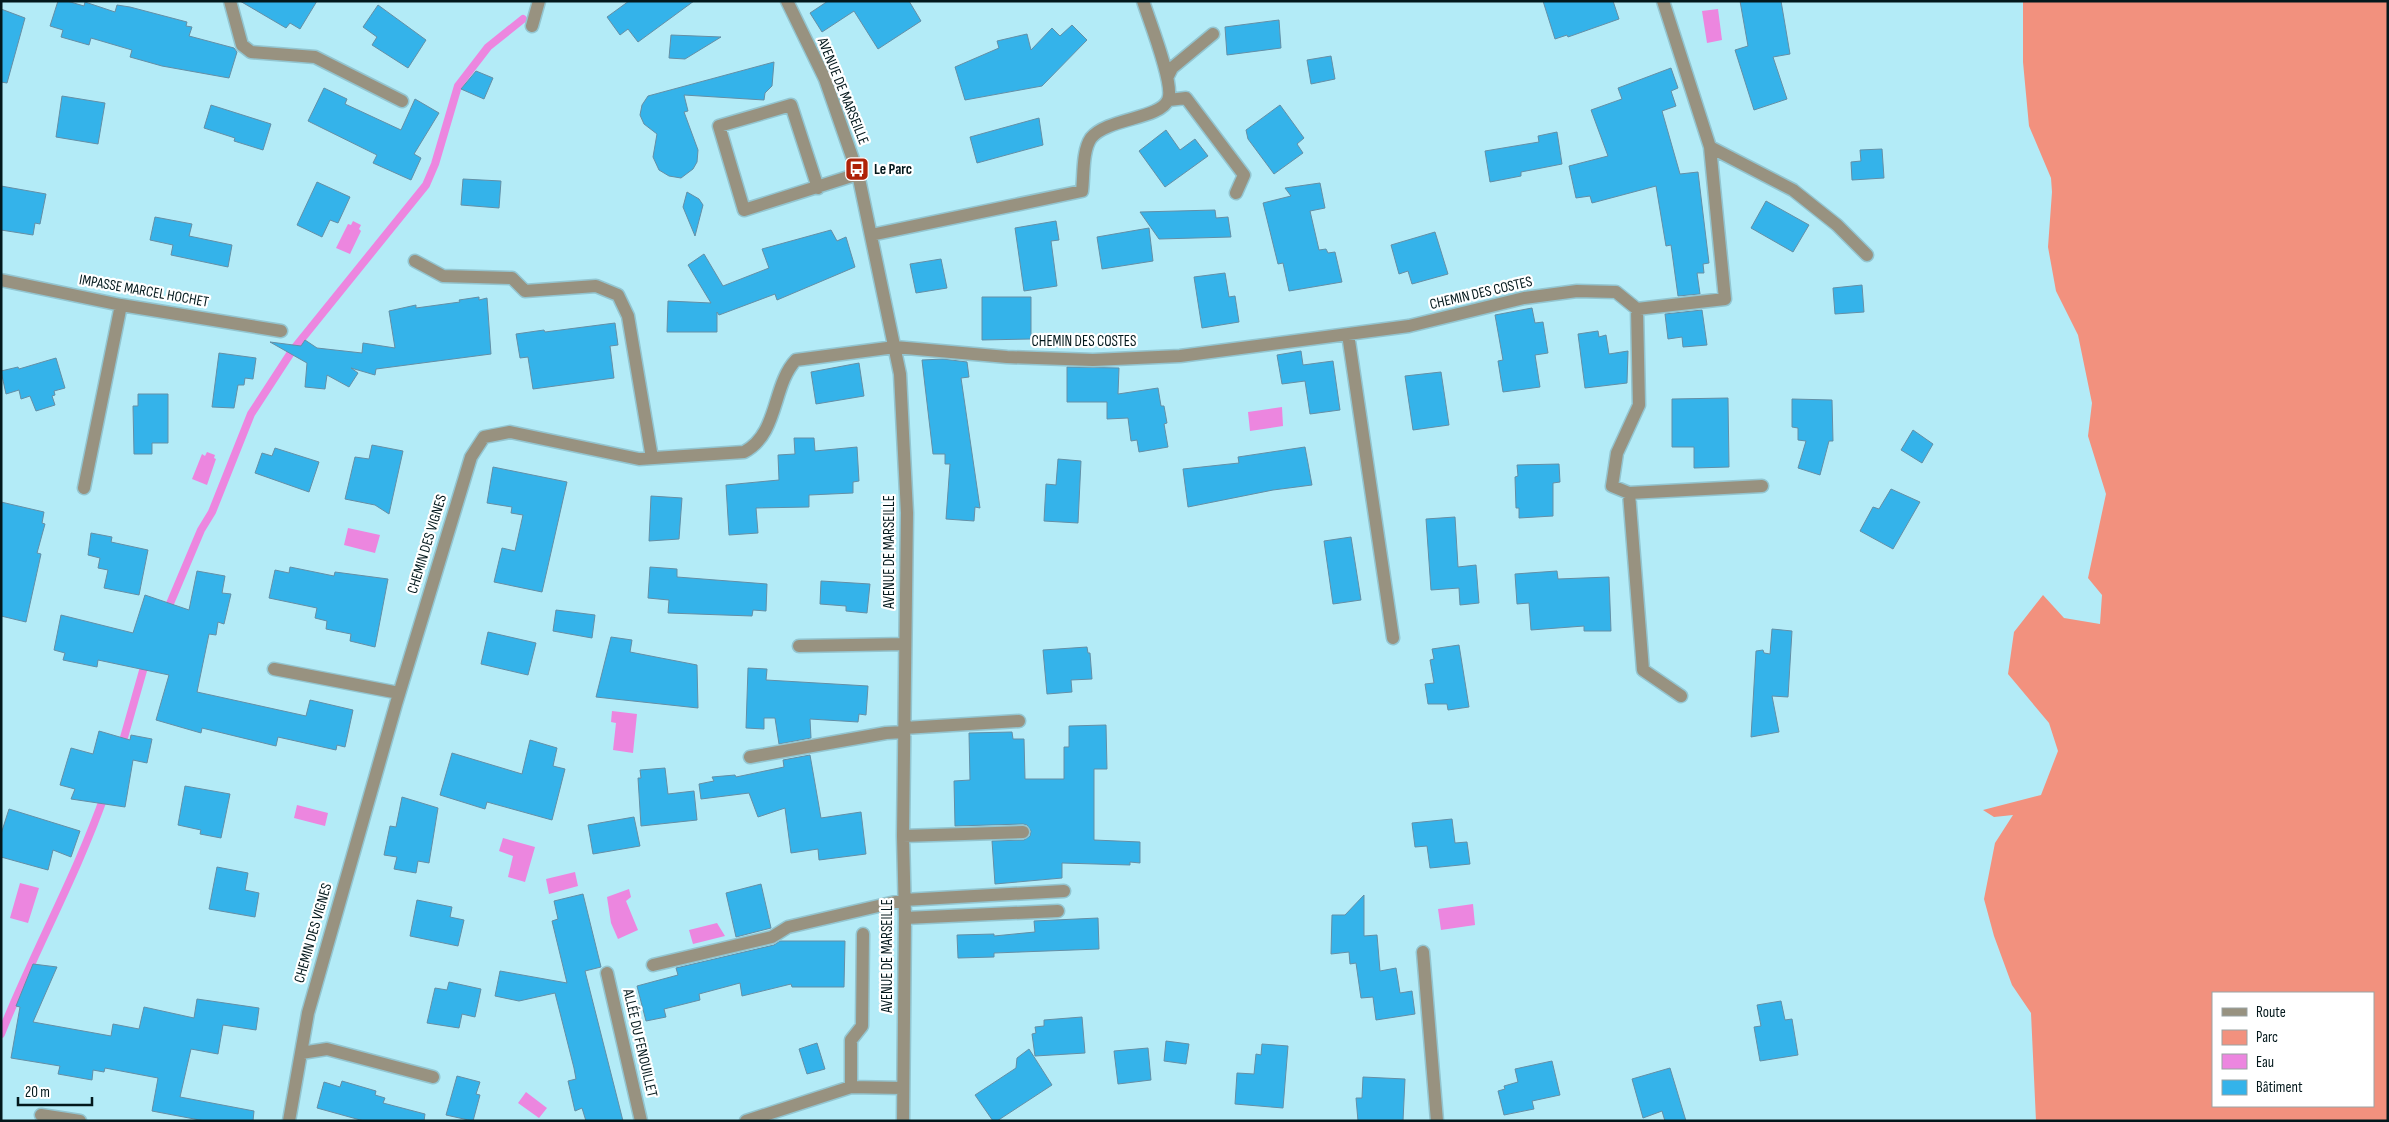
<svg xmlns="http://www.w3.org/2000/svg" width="2389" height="1122" font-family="'Sofia Sans Condensed',sans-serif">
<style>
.green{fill:#f2917e;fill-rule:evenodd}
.water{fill:#ec86df}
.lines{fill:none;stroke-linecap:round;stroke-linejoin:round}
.stream{stroke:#ec86df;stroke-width:8}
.building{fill:#34b3ea;stroke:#648fa6}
.minor-casing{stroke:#93c5d0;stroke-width:15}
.minor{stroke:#989280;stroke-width:12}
.labels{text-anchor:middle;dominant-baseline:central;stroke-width:4.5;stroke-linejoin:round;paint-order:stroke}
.street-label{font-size:15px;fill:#03181c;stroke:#fff}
.poi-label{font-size:15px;font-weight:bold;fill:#03181c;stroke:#fff;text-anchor:start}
</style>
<rect width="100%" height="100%" fill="#b3ebf7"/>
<path class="green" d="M 2023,1 L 2388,1 L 2388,1121 L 2036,1121 L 2031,1013 L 2012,985 L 1994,936 L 1984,899 L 1995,843 L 2013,815 L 1994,817 L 1983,810 L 2041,795 L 2058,751 L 2049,723 L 2008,674 L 2014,632 L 2043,595 L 2064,618 L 2100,624 L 2102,595 L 2088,578 L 2106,494 L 2088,436 L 2092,403 L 2078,335 L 2056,291 L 2048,247 L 2052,192 L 2051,178 L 2029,126 L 2023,62 ZM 2213,993 L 2373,993 L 2373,1106 L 2213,1106 Z"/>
<path class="water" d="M 1718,9 L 1722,40 L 1707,43 L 1702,11 Z
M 353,221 L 361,225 L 359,229 L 361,231 L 350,254 L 336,248 L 348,224 L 351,225 Z
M 1282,407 L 1283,426 L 1250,431 L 1248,412 Z
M 207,452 L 215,455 L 214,458 L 216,459 L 207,485 L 192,479 L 202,454 L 205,456 Z
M 348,528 L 380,535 L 375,553 L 344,545 Z
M 612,711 L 637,714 L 633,753 L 613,750 L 616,723 L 611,722 Z
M 297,805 L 328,813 L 325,826 L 294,818 Z
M 503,838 L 535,847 L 525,882 L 508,877 L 513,856 L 499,851 Z
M 575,872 L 578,886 L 549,894 L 546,879 Z
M 20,883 L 39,888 L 28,923 L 10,918 Z
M 629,889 L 631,897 L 626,901 L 638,930 L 618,939 L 611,923 L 607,897 Z
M 1473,904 L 1475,925 L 1441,930 L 1438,909 Z
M 717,923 L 725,936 L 693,944 L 689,930 Z
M 526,1092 L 547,1108 L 539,1118 L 518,1103 Z"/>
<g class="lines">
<path class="stream" d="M 166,613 L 201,530 L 212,512 L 251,414 L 292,351 L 426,185 L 435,164 L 458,86 L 488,47 L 523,19
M 121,748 L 146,660
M 1,1034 C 33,953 76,877 105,794"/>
</g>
<path class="building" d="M 58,1 L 67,1 L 84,6 L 85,2 L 115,12 L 117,5 L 130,7 L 187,22 L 186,26 L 192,27 L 189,36 L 234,48 L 237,52 L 229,78 L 162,66 L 130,57 L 132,50 L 91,38 L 89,45 L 61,37 L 63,30 L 50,26 Z
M 240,1 L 317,1 L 300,29 L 290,23 L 286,28 Z
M 629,1 L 694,1 L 638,42 L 628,29 L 620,35 L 607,17 Z
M 828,1 L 909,1 L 921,21 L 878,49 L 854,11 L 822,32 L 810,13 Z
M 1543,1 L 1613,1 L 1619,19 L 1568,37 L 1567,35 L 1555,39 Z
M 1740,1 L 1781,1 L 1790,54 L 1773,57 L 1787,99 L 1754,110 L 1735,50 L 1748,46 Z
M 378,5 L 426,40 L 408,68 L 372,45 L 377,37 L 363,27 Z
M 1,9 L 25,18 L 7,83 L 1,82 Z
M 1279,20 L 1281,48 L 1227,55 L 1225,27 Z
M 1072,25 L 1087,40 L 1042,86 L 965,100 L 955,67 L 999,48 L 997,41 L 1027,34 L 1031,50 L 1052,28 L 1060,36 Z
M 671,35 L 721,37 L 685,59 L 669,58 Z
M 1331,56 L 1335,79 L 1311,84 L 1307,60 Z
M 774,62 L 772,86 L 765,93 L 764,100 L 684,95 L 688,111 L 684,112 L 698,150 L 697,162 L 693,169 L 681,178 L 669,176 L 659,170 L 653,157 L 657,134 L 644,124 L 640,115 L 642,105 L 648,96 Z
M 1671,68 L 1678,88 L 1671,91 L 1676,106 L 1662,111 L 1680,174 L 1698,172 L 1709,263 L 1703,264 L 1704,273 L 1697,273 L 1700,294 L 1678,296 L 1671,245 L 1666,246 L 1656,186 L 1592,203 L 1590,196 L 1576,198 L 1569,166 L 1608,156 L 1591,110 L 1622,99 L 1618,88 Z
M 476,71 L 493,78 L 484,99 L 461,89 Z
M 324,88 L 347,99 L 345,104 L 401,130 L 415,99 L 439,113 L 414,154 L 421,158 L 411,180 L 373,163 L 377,155 L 308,121 Z
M 62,96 L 105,103 L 98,144 L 56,137 Z
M 211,105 L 271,124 L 263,150 L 234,141 L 235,138 L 204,128 Z
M 1280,105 L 1304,138 L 1297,144 L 1303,153 L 1274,174 L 1248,139 L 1246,130 Z
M 1039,118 L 1043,145 L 977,163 L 970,137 Z
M 1166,130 L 1180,150 L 1195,139 L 1208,156 L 1165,187 L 1139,151 Z
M 1557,132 L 1562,164 L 1521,172 L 1521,176 L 1490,182 L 1485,151 L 1539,142 L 1538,136 Z
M 1882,149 L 1884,178 L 1852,180 L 1851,162 L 1861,161 L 1860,150 Z
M 463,179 L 501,181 L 499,208 L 461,205 Z
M 317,182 L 350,197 L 338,223 L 330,220 L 322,237 L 297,225 Z
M 1320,183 L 1325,208 L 1310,211 L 1319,250 L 1326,249 L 1328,253 L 1335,252 L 1342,282 L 1289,291 L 1283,263 L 1278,264 L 1263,203 L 1291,196 L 1285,188 Z
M 1,186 L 46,194 L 40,224 L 35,223 L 33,235 L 1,230 Z
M 687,192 L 699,199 L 703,205 L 695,236 L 683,207 Z
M 1766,201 L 1809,225 L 1793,252 L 1751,228 Z
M 1215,210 L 1216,218 L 1228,217 L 1231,237 L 1159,239 L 1140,212 Z
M 155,217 L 192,224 L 189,236 L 232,245 L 228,267 L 171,255 L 173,245 L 150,240 Z
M 1056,221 L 1059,240 L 1051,241 L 1057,286 L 1024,291 L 1015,228 Z
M 1149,228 L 1153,261 L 1102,269 L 1097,237 Z
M 831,230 L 837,241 L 846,237 L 855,267 L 777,300 L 775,294 L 719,315 L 717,312 L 717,332 L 667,332 L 668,301 L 711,303 L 688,265 L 704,254 L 723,286 L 769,268 L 762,249 Z
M 1435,232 L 1448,274 L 1412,284 L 1408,271 L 1399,274 L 1391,245 Z
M 941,259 L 947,288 L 916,293 L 910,264 Z
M 1225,273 L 1229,297 L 1235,296 L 1239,322 L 1202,328 L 1194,277 Z
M 1862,285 L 1864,312 L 1835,314 L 1833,288 Z
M 479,297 L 479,300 L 487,298 L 491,354 L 376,369 L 375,375 L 351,368 L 358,373 L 349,387 L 327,375 L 325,389 L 305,387 L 307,363 L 270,342 L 301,346 L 305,340 L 317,348 L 362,353 L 363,343 L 395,348 L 389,311 L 416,305 L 416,308 L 460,302 L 459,300 Z
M 982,297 L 1031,297 L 1031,339 L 982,340 Z
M 1532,308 L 1535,323 L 1543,322 L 1548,353 L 1535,355 L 1540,387 L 1503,392 L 1498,361 L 1503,360 L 1495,315 Z
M 1702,310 L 1707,345 L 1683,347 L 1682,337 L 1668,339 L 1665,314 Z
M 615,323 L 618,345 L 610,346 L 614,378 L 533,389 L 528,357 L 520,358 L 516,334 L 544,330 L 545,332 Z
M 1598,331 L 1599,337 L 1606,335 L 1609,354 L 1628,351 L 1627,383 L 1585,388 L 1578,334 Z
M 1301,351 L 1303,365 L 1333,361 L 1340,410 L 1310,414 L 1305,381 L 1282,384 L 1277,355 Z
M 219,353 L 256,358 L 253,379 L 245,378 L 244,385 L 238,385 L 234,408 L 212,407 Z
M 56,358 L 65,388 L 54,391 L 55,395 L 52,396 L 55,405 L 36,411 L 30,396 L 21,399 L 19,390 L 6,394 L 1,371 L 18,367 L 19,369 Z
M 943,359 L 967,362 L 969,377 L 961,378 L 980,508 L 975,507 L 974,521 L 946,519 L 950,464 L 945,464 L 945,454 L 933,454 L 922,360 Z
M 859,363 L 864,396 L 816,404 L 811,372 Z
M 1067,367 L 1119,368 L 1118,394 L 1158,388 L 1161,406 L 1164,406 L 1167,423 L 1164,424 L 1168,447 L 1139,452 L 1137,440 L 1131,441 L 1128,418 L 1107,419 L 1107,402 L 1067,402 Z
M 1441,372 L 1449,425 L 1413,430 L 1405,376 Z
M 138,394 L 168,394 L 168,443 L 152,443 L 152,454 L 134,454 L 133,406 L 138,406 Z
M 1728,398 L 1729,467 L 1694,468 L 1694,447 L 1672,447 L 1672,399 Z
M 1792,399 L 1832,400 L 1833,441 L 1829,441 L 1820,475 L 1798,468 L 1806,441 L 1798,440 L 1798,428 L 1792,427 Z
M 1913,430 L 1933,444 L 1922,463 L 1901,450 Z
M 794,438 L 814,438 L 815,451 L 857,447 L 859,481 L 853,482 L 853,493 L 809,495 L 809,507 L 756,508 L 758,533 L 729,535 L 726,485 L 779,480 L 778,455 L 795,454 Z
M 372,445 L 403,451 L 389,514 L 375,505 L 345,499 L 355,457 L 369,459 Z
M 1305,447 L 1312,485 L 1273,490 L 1188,507 L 1183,469 L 1239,463 L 1238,457 Z
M 275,448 L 319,462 L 309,492 L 255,473 L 262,453 L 272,456 Z
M 1058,459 L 1081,461 L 1078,523 L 1044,521 L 1046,484 L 1056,485 Z
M 1559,464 L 1560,482 L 1553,483 L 1553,516 L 1519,518 L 1519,508 L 1516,508 L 1515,477 L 1518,476 L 1517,465 Z
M 493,467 L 567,482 L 542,592 L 494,582 L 502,548 L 515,551 L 523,515 L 511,513 L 512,507 L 487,503 Z
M 1891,489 L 1920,502 L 1893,549 L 1860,531 L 1873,507 L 1879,509 Z
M 651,496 L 682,498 L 679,539 L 649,541 Z
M 1,502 L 44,512 L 42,523 L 45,524 L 37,553 L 41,554 L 26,622 L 1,616 Z
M 1455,517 L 1458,567 L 1476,565 L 1479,603 L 1460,605 L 1459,588 L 1431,590 L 1426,519 Z
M 91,533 L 112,537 L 111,542 L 148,550 L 139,595 L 104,588 L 108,570 L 98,568 L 100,558 L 88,555 Z
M 1351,537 L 1361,600 L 1333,604 L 1324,541 Z
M 290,567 L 334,576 L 335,572 L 388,579 L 375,647 L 350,641 L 351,634 L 326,629 L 327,621 L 315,618 L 317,608 L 269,598 L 275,570 L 289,573 Z
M 650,567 L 677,569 L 677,577 L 767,584 L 766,611 L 753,610 L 752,616 L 668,613 L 669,600 L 648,598 Z
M 197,571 L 225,576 L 222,593 L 231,594 L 224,624 L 218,622 L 216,635 L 209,634 L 197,692 L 306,716 L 310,700 L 353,710 L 345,747 L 337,745 L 336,750 L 278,737 L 276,746 L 202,728 L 201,733 L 156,720 L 169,675 L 98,660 L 97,667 L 63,660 L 65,653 L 54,650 L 61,615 L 133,633 L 145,595 L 189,610 Z
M 1557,571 L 1558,579 L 1609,577 L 1611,631 L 1584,631 L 1584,626 L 1531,630 L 1529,603 L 1517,604 L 1515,574 Z
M 821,581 L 870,584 L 867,613 L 846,611 L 846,606 L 820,604 Z
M 556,610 L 595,615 L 592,638 L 553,631 Z
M 1772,629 L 1792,631 L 1788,697 L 1772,696 L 1779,732 L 1751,737 L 1756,651 L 1763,650 L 1764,653 L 1770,654 Z
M 488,632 L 536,643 L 528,675 L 481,664 Z
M 611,637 L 632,640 L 630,652 L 697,665 L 698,708 L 596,697 Z
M 1459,645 L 1469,707 L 1448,710 L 1447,704 L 1428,704 L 1425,684 L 1434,683 L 1430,660 L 1434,659 L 1432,649 Z
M 1087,647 L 1088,653 L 1090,653 L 1092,679 L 1071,680 L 1072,692 L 1047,694 L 1043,650 Z
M 748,668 L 767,669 L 766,680 L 868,686 L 866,715 L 859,714 L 858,722 L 810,719 L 811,738 L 779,744 L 775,718 L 764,718 L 764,729 L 746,728 Z
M 1106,725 L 1107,769 L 1094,769 L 1094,840 L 1140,842 L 1140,863 L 1130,862 L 1130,865 L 1062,863 L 1062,878 L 995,884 L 992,841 L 1024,840 L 1030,836 L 1031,831 L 1027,825 L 1023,824 L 955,826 L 954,781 L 970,780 L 969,733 L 1012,732 L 1013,739 L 1024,739 L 1025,779 L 1064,779 L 1064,747 L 1069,747 L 1069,726 Z
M 99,731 L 130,740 L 131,735 L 152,739 L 147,763 L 133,760 L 125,807 L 71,799 L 75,789 L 60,785 L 71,748 L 93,754 Z
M 530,740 L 557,748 L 553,766 L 565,769 L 552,820 L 487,802 L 485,809 L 440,795 L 452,753 L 522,774 Z
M 810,755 L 821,818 L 861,812 L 866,854 L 819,860 L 818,849 L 791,853 L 785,808 L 758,817 L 749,793 L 701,799 L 699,784 L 714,781 L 712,777 L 735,775 L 736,777 L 784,767 L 783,760 Z
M 665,768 L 668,794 L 694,791 L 697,820 L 641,826 L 638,778 L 641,778 L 640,770 Z
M 185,786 L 230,794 L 221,838 L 200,834 L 201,830 L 178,825 Z
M 402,797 L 438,808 L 429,863 L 418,861 L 416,873 L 394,869 L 397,857 L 384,855 L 390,826 L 396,827 Z
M 9,809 L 80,831 L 71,857 L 53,850 L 48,870 L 1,857 L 1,834 Z
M 634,817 L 640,846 L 593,854 L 588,825 Z
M 1452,819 L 1455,843 L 1467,842 L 1470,864 L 1430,868 L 1427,846 L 1415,847 L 1412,823 Z
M 217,867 L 248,873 L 245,890 L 259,893 L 255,917 L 209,909 Z
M 761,884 L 771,928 L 736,937 L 726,893 Z
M 583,894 L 601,967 L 585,971 L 623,1121 L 586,1121 L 582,1108 L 575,1111 L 568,1081 L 576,1079 L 574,1068 L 555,993 L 519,1001 L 495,996 L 500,971 L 567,983 L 552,921 L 558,919 L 554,901 Z
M 1364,895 L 1364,936 L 1377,935 L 1380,971 L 1396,968 L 1400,993 L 1412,991 L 1415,1014 L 1376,1020 L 1373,997 L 1361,998 L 1356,963 L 1350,964 L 1349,952 L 1331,954 L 1332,915 L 1345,915 Z
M 417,900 L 452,907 L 450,917 L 464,920 L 458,946 L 410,936 Z
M 1098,918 L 1099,949 L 994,953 L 994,957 L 958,958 L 957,935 L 994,934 L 994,936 L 1035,932 L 1034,921 Z
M 780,941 L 845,941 L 844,987 L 792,987 L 791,984 L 742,996 L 740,983 L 699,994 L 700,1000 L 664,1009 L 666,1017 L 646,1021 L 637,986 L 678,975 L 676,968 L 774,945 Z
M 33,964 L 57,967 L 33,1022 L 111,1036 L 113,1024 L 139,1029 L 144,1007 L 194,1018 L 197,999 L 259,1008 L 256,1030 L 223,1025 L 218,1054 L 191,1049 L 180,1097 L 254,1111 L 253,1121 L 205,1121 L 152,1111 L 158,1078 L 105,1068 L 104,1072 L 93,1070 L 92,1080 L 58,1074 L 60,1066 L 11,1058 L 20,1007 L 16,1006 Z
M 449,982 L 481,989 L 475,1017 L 462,1014 L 459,1028 L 427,1023 L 435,988 L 447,990 Z
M 1781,1001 L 1785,1020 L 1792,1019 L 1798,1055 L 1760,1061 L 1754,1027 L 1761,1026 L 1757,1005 Z
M 1082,1017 L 1085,1053 L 1035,1056 L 1032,1034 L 1036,1033 L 1035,1027 L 1044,1026 L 1044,1020 Z
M 1166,1041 L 1189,1044 L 1186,1064 L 1164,1061 Z
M 817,1043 L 825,1069 L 807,1074 L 799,1049 Z
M 1262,1044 L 1288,1046 L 1283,1108 L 1235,1104 L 1237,1073 L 1254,1074 L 1256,1054 L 1261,1055 Z
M 1148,1048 L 1151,1080 L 1118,1084 L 1114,1051 Z
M 1029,1049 L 1052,1085 L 997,1121 L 993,1121 L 975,1095 L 1016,1068 L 1017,1058 Z
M 1552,1061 L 1560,1095 L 1532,1101 L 1534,1109 L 1504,1115 L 1498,1091 L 1505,1089 L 1504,1086 L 1518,1082 L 1515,1069 Z
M 1670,1068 L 1686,1121 L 1665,1121 L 1662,1111 L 1643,1118 L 1632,1079 Z
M 457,1076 L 480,1082 L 476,1094 L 480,1095 L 473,1121 L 446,1115 Z
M 1363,1077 L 1405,1079 L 1403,1121 L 1358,1121 L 1356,1098 L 1362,1098 Z
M 342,1081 L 376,1091 L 375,1095 L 385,1098 L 383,1103 L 425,1114 L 424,1121 L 364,1121 L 317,1108 L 324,1082 L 340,1087 Z"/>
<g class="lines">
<g class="minor-casing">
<path id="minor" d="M 230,1 L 242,45 L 251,52 L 315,57 L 402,101
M 787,1 L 825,79 L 858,174 L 900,374 L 907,513 L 903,836 L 905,918 L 903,1121
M 1663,1 L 1710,147
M 532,26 L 539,1
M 1168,76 L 1172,68 L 1213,34
M 1169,100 L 1186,98 L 1244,175 L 1236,193
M 818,188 L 791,105 L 719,126 L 744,210 L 858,174
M 871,235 L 1082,191 C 1084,176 1082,151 1091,138 C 1107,118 1160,119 1168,100 C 1175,85 1149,20 1143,1
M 415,261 L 443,276 L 512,278 L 525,291 L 596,286 L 618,295 L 628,316 L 652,458
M 1,280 L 121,305 L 281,331
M 1637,309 L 1639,405 L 1617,453 L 1612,486 L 1629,493 L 1762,486
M 1348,334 L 1393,638
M 84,488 L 121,305
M 1629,493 L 1643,670 L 1681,696
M 799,646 L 905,644
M 274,669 L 399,693
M 904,728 L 1019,721
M 750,757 L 886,733 L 904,732
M 903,836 L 1023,832
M 905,918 L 1058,911
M 1423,952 L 1437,1121
M 653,965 L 772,937 L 788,927 L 904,900 L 1064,891
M 607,973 L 641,1121
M 301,1053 L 327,1049 L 433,1077
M 851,1087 L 851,1040 L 862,1026 L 863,934
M 41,1115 L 80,1121
M 289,1121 L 308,1013 L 396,704 L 471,457 L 484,437 L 510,432 L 639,459 L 744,452 C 779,434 772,385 796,360 L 895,347 L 1007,357 L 1093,360 L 1180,356 L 1409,326 L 1524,298 L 1577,291 L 1616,292 L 1637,309 L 1725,299 L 1710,147 L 1793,190 L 1837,225 L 1867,255
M 746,1121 L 851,1087 L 902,1088"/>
</g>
<use href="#minor" class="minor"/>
</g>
<defs>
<g id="bus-square" transform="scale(1.25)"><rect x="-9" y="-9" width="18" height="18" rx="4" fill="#af2208" stroke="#fff"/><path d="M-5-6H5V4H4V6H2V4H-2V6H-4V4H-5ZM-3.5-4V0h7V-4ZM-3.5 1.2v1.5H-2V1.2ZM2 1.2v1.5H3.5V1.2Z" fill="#fff"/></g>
</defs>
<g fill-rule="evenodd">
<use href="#bus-square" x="857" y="169"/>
</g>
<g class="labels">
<g class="street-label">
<text transform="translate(843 91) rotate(68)">AVENUE DE MARSEILLE</text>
<text transform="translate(144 291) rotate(10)">IMPASSE MARCEL HOCHET</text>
<text transform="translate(1481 293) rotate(-13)">CHEMIN DES COSTES</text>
<text x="1084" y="341">CHEMIN DES COSTES</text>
<text transform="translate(427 544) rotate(-73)">CHEMIN DES VIGNES</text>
<text transform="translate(889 552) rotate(-90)">AVENUE DE MARSEILLE</text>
<text transform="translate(313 933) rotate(-74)">CHEMIN DES VIGNES</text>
<text transform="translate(887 956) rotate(-90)">AVENUE DE MARSEILLE</text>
<text transform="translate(640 1043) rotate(77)">ALLÉE DU FENOUILLET</text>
</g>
<g class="poi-label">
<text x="874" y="169">Le Parc</text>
</g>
</g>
<rect width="2389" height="1122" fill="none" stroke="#03181c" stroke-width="5"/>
<rect x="2212" y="992" width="162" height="115" fill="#ffffff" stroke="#9aa3a4"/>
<rect x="2222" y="1008" width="25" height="8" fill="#989280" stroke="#9aa3a4"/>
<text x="2256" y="1017" font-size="15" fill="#03181c">Route</text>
<rect x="2222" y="1030" width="25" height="15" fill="#f2917e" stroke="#9aa3a4"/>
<text x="2256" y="1042" font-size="15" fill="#03181c">Parc</text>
<rect x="2222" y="1054" width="25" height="15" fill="#ec86df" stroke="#9aa3a4"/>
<text x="2256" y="1067" font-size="15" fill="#03181c">Eau</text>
<rect x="2222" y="1080" width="25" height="15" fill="#34b3ea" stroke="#9aa3a4"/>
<text x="2256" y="1092" font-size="15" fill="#03181c">Bâtiment</text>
<path d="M18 1097v8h74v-8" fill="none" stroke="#03181c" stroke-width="2.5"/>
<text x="25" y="1097" font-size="15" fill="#03181c" stroke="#ffffff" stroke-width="4" paint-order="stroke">20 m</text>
</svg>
